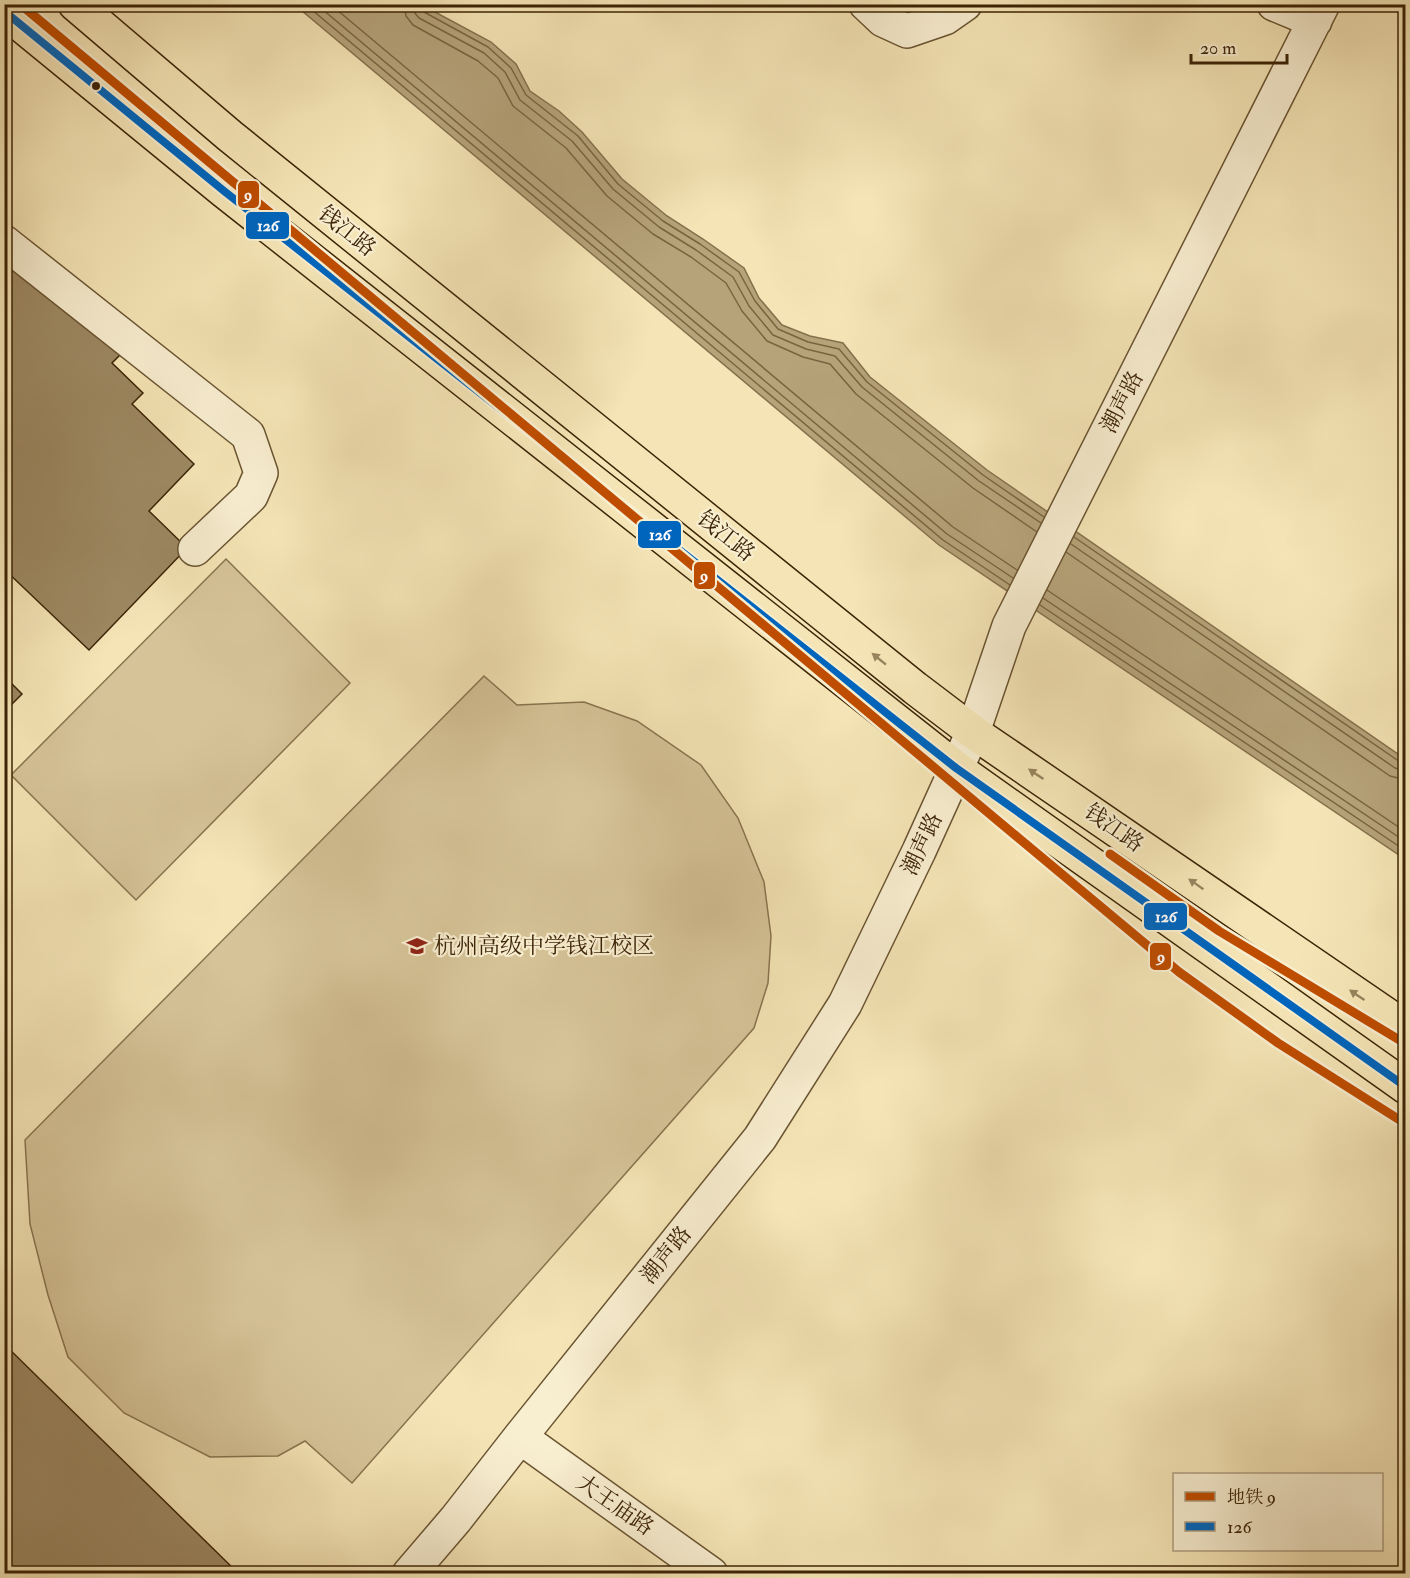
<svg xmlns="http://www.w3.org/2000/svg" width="1410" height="1578" font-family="'IM FELL Double Pica','Noto Serif SC',serif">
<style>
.green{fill:#d6c498;stroke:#89744f;stroke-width:1.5}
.water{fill:#b6a37a;stroke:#85704c;stroke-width:1.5}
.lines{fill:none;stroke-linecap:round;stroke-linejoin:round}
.shore{stroke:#796440;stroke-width:1.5}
.building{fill:#9c8862;stroke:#3c2406;stroke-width:1.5}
.minor-casing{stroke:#6a5432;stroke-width:36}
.major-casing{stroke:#3c2406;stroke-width:36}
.minor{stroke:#f8eed0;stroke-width:33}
.major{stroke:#f5e5b6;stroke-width:33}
.bus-1-casing{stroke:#f8eed0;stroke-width:12}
.bus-1{stroke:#0065bd;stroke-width:8}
.metro-1-casing{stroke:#f8eed0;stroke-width:14}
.metro-1{stroke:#be4d00;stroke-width:9}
.oneway{fill:#98845e}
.bus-dot{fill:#3c2406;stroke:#f8eed0;stroke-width:2}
.labels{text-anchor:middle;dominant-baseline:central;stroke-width:4.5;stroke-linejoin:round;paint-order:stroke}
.street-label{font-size:22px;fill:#3c2406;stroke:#f8eed0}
.poi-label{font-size:22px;fill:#3c2406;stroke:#f8eed0;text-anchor:start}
.line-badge{stroke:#f8eed0;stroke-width:2}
.badge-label{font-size:16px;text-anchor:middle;font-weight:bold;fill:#fff}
</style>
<rect width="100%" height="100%" fill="#f5e5b6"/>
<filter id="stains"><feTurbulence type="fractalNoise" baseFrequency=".00333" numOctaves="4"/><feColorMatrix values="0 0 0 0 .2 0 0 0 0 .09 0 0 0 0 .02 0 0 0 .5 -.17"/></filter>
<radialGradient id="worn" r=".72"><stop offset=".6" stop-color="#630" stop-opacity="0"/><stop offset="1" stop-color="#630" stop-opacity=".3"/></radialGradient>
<path class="green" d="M 226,559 L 350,683 L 136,900 L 11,775 Z
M 484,676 L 517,705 L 584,702 L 637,721 L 701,765 L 738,818 L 764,882 L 771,936 L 768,983 L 754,1028 L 352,1483 L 305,1441 L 278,1456 L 210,1457 L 124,1413 L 68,1357 L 48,1295 L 30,1224 L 25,1140 Z"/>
<path class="water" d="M 295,5 L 422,5 L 491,42 L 516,64 L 530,91 L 559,111 L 582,132 L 622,179 L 667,216 L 703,239 L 744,268 L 759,298 L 782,325 L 810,336 L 843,343 L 870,377 L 987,470 L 1405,759 L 1405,859 L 939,545 Z"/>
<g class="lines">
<path class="shore" d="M 305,4 L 943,540 L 1010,585
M 316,4 L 947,534 L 1013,578
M 330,4 L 953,527 L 1017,570
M 404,4 L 406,16 L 413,25 L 478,61 L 498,78 L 513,106 L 566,148 L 607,196 L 653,234 L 691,257 L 726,283 L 742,311 L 767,341 L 803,357 L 830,364 L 856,394 L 973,488 L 1037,532
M 413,4 L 414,12 L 419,18 L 484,53 L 505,72 L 520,100 L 572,141 L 613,189 L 659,227 L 696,250 L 733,277 L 749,306 L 773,335 L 806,349 L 835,356 L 862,387 L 979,481 L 1041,523
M 421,4 L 424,12 L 488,47 L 511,68 L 526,95 L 578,136 L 618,184 L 663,221 L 700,244 L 739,272 L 755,301 L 778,329 L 808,342 L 839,349 L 867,382 L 983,475 L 1044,517
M 1074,537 L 1400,762 L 1406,763
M 1071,544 L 1395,768 L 1406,771
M 1066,552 L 1390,776 L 1406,780
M 1047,590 L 1406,832
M 1043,598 L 1406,842
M 1040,605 L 1406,851"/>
</g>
<path class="building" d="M 26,257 L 124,351 L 112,363 L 143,393 L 132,404 L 194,464 L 149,511 L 187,548 L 89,650 L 4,569 L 4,462 L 8,458 L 4,455 L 4,280 Z
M 4,676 L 22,694 L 4,712 Z
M 4,1344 L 239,1574 L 4,1574 Z"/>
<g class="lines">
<g class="minor-casing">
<path id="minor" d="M 866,4 L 883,20 L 907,31 L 945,18 L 965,4
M 1274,4 L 1315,21
M 4,242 L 248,435 L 261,473 L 251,496 L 195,549
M 520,1437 L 711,1574
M 409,1574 L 456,1519 L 520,1437 L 760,1138 L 845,1004 L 919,851 L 973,732 L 1009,626 L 1323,4"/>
</g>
<g class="major-casing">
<path id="major" d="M 75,4 L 230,136 L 915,688 L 973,732 L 1406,1028
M 4,11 L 224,191 L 956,768 L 1406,1087"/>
</g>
<use href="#minor" class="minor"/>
<use href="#major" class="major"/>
<g class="bus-1-casing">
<path id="bus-1" d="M 4,11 L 224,191 L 956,768 L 1406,1087"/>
</g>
<use href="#bus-1" class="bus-1"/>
<g class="metro-1-casing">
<path id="metro-1" d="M 20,4 L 1179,972 L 1278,1043 L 1406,1124
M 1110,854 L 1219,931 L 1406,1044"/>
</g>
<use href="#metro-1" class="metro-1"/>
</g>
<defs><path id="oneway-solid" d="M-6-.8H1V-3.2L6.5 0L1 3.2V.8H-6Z" transform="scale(1.5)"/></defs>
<g class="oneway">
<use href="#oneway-solid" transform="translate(879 659) rotate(-141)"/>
<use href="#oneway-solid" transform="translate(1036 774) rotate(-146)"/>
<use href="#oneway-solid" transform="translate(1196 884) rotate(-145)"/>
<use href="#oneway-solid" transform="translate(1357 995) rotate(-146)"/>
</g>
<defs>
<g id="school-bare" transform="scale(1.62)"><path d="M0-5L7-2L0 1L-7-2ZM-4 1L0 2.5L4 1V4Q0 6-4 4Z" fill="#8f2418" stroke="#f8eed0" stroke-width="2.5" paint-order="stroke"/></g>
</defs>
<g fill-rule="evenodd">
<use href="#school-bare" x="417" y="946"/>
</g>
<circle class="bus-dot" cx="96" cy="86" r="5"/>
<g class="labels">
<g class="street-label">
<text transform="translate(347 231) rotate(39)">钱江路</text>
<text transform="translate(1122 402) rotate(-63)">潮声路</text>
<text transform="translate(726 536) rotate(39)">钱江路</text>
<text transform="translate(1114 828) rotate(35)">钱江路</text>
<text transform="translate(922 844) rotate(-65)">潮声路</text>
<text transform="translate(666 1255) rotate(-51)">潮声路</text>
<text transform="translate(615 1505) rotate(35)">大王庙路</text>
</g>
<g class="poi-label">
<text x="434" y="946">杭州高级中学钱江校区</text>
</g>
</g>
<g class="line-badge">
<rect x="237" y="180" width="23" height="29" rx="6" fill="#be4d00"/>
<rect x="245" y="211" width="45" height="29" rx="6" fill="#0065bd"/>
<rect x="637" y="520" width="45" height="29" rx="6" fill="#0065bd"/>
<rect x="693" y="561" width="23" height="29" rx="6" fill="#be4d00"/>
<rect x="1143" y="902" width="45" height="29" rx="6" fill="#0065bd"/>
<rect x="1149" y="942" width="23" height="29" rx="6" fill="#be4d00"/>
</g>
<g class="badge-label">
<text x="248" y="200">9</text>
<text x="268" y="231">126</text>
<text x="660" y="540">126</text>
<text x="704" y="581">9</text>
<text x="1166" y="922">126</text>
<text x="1161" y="962">9</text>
</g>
<rect width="1410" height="1578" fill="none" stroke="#f5e5b6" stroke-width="24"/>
<rect x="6" y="6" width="1398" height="1566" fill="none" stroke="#3c2406" stroke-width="3"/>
<rect x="12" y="12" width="1386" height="1554" fill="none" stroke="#3c2406" stroke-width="1.5"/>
<rect x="1173" y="1473" width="210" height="78" fill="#f8eed0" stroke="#ad9d7f" stroke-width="1.5"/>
<rect x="1185" y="1492" width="30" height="9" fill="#be4d00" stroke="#ad9d7f" stroke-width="1.5"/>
<text x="1227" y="1503" font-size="18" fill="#3c2406">地铁 9</text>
<rect x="1185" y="1522" width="30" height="9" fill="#0065bd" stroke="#ad9d7f" stroke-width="1.5"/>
<text x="1227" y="1533" font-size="18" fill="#3c2406">126</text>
<path d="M1191 54v9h96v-9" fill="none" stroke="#3c2406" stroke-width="3"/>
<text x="1200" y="54" font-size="18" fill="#3c2406" stroke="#f8eed0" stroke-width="4.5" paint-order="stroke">20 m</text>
<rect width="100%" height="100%" filter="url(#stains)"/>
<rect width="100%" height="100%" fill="url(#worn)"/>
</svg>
